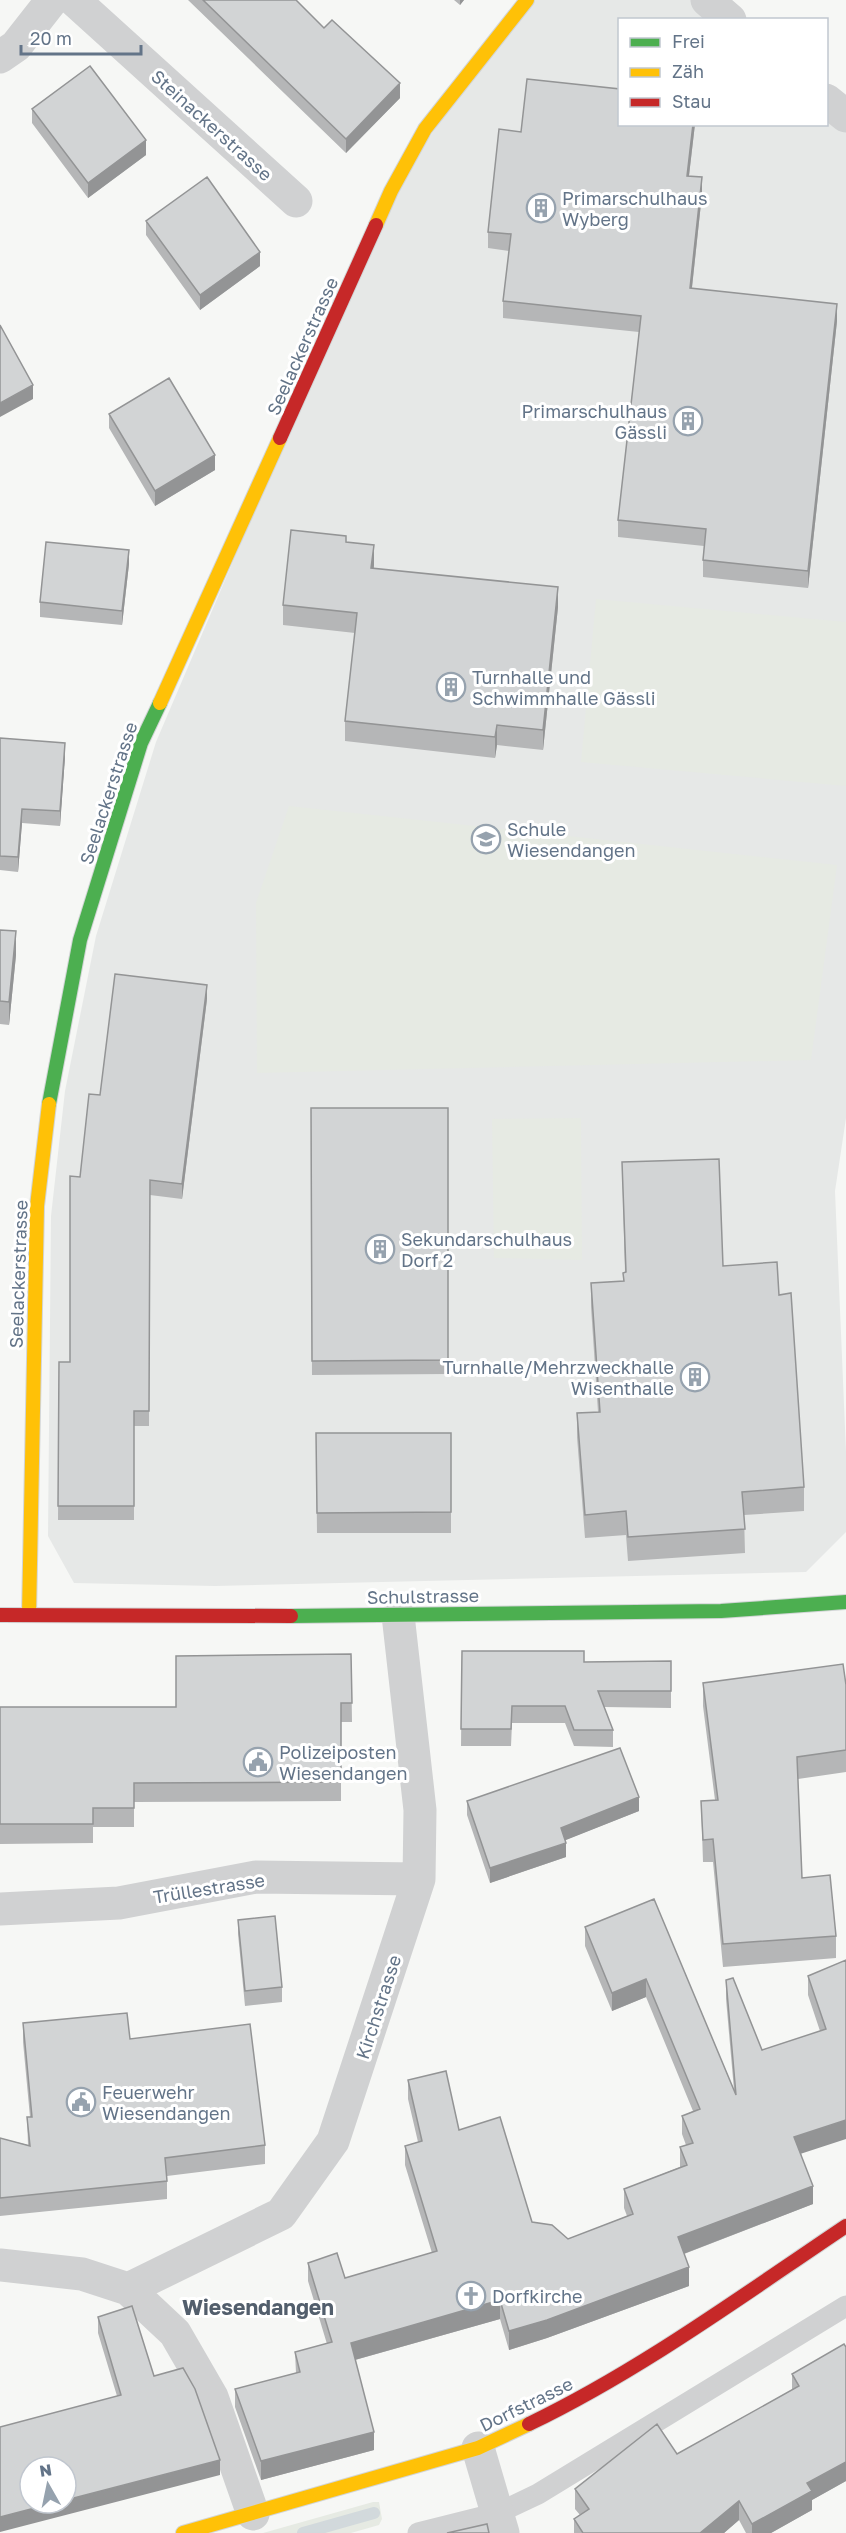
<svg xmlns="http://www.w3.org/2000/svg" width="846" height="2533" font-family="'Golos Text',sans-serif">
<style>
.built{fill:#e6e8e7}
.green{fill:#e6eae3}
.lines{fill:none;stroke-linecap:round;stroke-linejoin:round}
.stream{stroke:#d2d9dc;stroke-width:12}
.fast-casing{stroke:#d2d5d6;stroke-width:16}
.slow-casing{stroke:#d2d5d6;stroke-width:16}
.jam-casing{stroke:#d2d5d6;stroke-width:16}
.lane{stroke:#d0d1d2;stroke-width:21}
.street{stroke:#d0d1d2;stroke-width:33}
.fast{stroke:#4caf50;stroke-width:14}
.slow{stroke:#ffc107;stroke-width:14}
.jam{stroke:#c62828;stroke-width:14}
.wall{fill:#b5b6b7}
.shaded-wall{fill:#939495}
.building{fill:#d2d4d5;stroke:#939495;stroke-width:1.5}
.labels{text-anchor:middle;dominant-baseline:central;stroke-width:6;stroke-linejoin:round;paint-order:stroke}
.street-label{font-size:18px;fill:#637488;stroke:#fff}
.poi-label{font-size:18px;fill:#637488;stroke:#fff;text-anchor:start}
.quarter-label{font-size:21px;font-weight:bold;fill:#525e6c;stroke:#fff}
</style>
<rect width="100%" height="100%" fill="#f6f7f5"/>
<path class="built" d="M 527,0 L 707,0 L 730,19 L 620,20 L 620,124 L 826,124 L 827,100 L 846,116 L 846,1118 L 835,1191 L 846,1452 L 846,1532 L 806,1572 L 215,1586 L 74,1583 L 48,1536 L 51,1216 L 65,1091 L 96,936 L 156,742 L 391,191 Z"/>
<path class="green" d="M 596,599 L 846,622 L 846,786 L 581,762 Z
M 289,806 L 837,865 L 811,1060 L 257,1073 L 256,903 Z
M 581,1118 L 582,1260 L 494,1258 L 492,1119 Z
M 373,2502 L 379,2502 L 382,2519 L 379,2525 L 351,2533 L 263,2533 Z"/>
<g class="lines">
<path class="stream" d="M 303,2533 L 374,2513"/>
<g class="fast-casing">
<path id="fast" d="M 49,1104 L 80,940 L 141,743 L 160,703
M 291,1616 L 721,1611 L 846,1602"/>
</g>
<g class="slow-casing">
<path id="slow" d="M 376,225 L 391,191 L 425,129 L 527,0
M 160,703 L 280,438
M 29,1615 L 37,1206 L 49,1104
M 183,2533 L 478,2448 L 529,2424"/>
</g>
<g class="jam-casing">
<path id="jam" d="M 280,438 L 376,225
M 0,1615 L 291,1616
M 529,2424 C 641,2370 743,2295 846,2226"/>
</g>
<path class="lane" d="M 418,2533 L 498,2513 L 538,2494 L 846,2306"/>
<path class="street" d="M 74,0 L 296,201
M 707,0 L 730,20
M 0,57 L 16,46 L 52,0
M 826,100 L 846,116
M 0,1909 L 119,1903 L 256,1877 L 419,1879
M 0,2265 L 82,2274 L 128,2289 L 175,2333 L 212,2397 L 253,2514
M 128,2289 L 281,2214 L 333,2141 L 419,1879 L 420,1810 L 398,1615
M 478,2448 L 503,2533"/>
<use href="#fast" class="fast"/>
<use href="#slow" class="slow"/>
<use href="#jam" class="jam"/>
</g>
<path class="wall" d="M 188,0 L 296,0 L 324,28 L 400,98 L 346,153 Z
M 454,0 L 464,0 L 460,5 Z
M 32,109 L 146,155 L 88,198 L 32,123 Z
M 620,124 L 695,124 L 689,176 L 702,194 L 692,288 L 837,321 L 808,588 L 703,577 L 703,560 L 704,546 L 618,537 L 618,520 L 639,332 L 503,318 L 503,301 L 509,251 L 488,248 L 488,232 L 521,132 Z
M 146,221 L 260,266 L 200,310 L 146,235 Z
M 109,414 L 215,470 L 155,506 L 109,428 Z
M 346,542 L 374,565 L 374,568 L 558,607 L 543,750 L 497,745 L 495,758 L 345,741 L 345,721 L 355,633 L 283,625 L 283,605 Z
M 129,564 L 122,625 L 40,617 L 40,602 Z
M 0,738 L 65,757 L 60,826 L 22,823 L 18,872 L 0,870 Z
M 0,930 L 16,955 L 9,1025 L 0,1024 Z
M 207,999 L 182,1199 L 150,1195 L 149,1426 L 134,1426 L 134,1520 L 58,1520 L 59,1362 L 70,1362 L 80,1177 Z
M 311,1108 L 448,1108 L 448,1374 L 312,1375 Z
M 622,1162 L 723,1266 L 779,1295 L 804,1487 L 804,1511 L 744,1515 L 745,1553 L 628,1561 L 626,1535 L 585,1538 L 577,1437 L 577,1413 L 598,1412 L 591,1307 L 591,1283 L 623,1281 L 625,1272 Z
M 316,1433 L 451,1433 L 451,1533 L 317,1533 Z
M 462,1651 L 584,1662 L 671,1661 L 671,1708 L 604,1707 L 613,1730 L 613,1747 L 574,1746 L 565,1723 L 512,1723 L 511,1746 L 461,1746 Z
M 351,1654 L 352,1722 L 341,1722 L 341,1801 L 134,1802 L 134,1827 L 93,1827 L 93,1843 L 0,1844 L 0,1707 L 176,1707 Z
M 703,1683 L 846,1685 L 846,1772 L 798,1779 L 802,1878 L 836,1936 L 836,1958 L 723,1967 L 713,1862 L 703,1862 L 701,1801 L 715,1800 L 703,1706 Z
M 467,1801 L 639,1811 L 565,1840 L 566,1857 L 490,1883 L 467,1815 Z
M 654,1899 L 734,2090 L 726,1999 L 726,1980 L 762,2050 L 820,2031 L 808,1995 L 808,1976 L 846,1960 L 801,2153 L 813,2204 L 684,2254 L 689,2286 L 547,2338 L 509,2350 L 500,2319 L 355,2360 L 374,2450 L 261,2480 L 235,2407 L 235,2389 L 296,2373 L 295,2352 L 327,2344 L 308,2281 L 308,2263 L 345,2278 L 432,2253 L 405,2165 L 405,2146 L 418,2142 L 408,2099 L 408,2080 L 459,2130 L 532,2222 L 568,2239 L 627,2216 L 624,2208 L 624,2189 L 680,2167 L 680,2147 L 686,2145 L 682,2134 L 682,2116 L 693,2111 L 646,1997 L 612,2011 L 585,1946 L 585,1927 Z
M 238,1920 L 282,1987 L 282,2002 L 245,2006 L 238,1934 Z
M 23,2023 L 130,2039 L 265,2145 L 265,2164 L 167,2176 L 167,2199 L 0,2216 L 0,2138 L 28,2145 L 27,2117 L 30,2117 L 23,2042 Z
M 98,2317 L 154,2376 L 220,2475 L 117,2396 L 98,2333 Z
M 846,2347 L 846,2481 L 812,2500 L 812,2510 L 771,2533 L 746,2533 L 739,2520 L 724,2533 L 574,2533 L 574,2519 L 580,2515 L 575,2509 L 575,2489 L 677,2454 L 792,2390 L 792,2374 Z"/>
<path class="shaded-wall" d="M 460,0 L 464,0 L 460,5 Z
M 400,83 L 400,98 L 346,153 L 346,139 Z
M 693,124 L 695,124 L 687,192 L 687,176 Z
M 146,140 L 146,155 L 88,198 L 88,183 Z
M 702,177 L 702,194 L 690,305 L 690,288 Z
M 260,252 L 260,266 L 200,310 L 200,295 Z
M 837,304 L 837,321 L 808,588 L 808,571 Z
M 33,385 L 33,399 L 0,417 L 0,403 Z
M 215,455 L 215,470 L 155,506 L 155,491 Z
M 374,545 L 374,565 L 371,588 L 371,568 Z
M 129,550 L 129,564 L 122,625 L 122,611 Z
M 558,587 L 558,607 L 543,750 L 543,730 Z
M 497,725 L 497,745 L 495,758 L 495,737 Z
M 65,743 L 65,757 L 60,826 L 60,811 Z
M 22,809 L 22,823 L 18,872 L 18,857 Z
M 16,931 L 16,955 L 9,1025 L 9,1002 Z
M 207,985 L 207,999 L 182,1199 L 182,1184 Z
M 639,1797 L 639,1811 L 561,1842 L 561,1828 Z
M 566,1843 L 566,1857 L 490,1883 L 490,1868 Z
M 646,1979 L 646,1997 L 612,2011 L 612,1993 Z
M 846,2120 L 846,2139 L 794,2156 L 794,2137 Z
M 813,2186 L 813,2204 L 678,2256 L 678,2237 Z
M 689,2267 L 689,2286 L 547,2338 L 509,2350 L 509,2331 Z
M 500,2300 L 500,2319 L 351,2361 L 351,2343 Z
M 374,2432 L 374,2450 L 261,2480 L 261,2461 Z
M 220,2460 L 220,2475 L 0,2532 L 0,2517 L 54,2503 L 66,2503 L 66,2500 Z
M 846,2462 L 846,2481 L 812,2500 L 812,2510 L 771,2533 L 752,2533 L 752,2524 L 807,2483 Z
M 739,2501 L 739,2520 L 724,2533 L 700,2533 Z"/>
<path class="building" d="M 203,0 L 296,0 L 324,28 L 332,20 L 400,83 L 346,139 Z
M 90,66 L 146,140 L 88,183 L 32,109 Z
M 527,79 L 620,89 L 620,124 L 693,124 L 687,176 L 702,177 L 690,288 L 837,304 L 808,571 L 703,560 L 706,529 L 618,520 L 641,316 L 503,301 L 511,234 L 488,232 L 499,129 L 521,132 Z
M 207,177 L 260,252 L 200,295 L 146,221 Z
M 0,325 L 33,385 L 0,403 Z
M 169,378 L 215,455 L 155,491 L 109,414 Z
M 291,530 L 346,536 L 346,542 L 374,545 L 371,568 L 558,587 L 543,730 L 497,725 L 495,737 L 345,721 L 357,613 L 283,605 Z
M 46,542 L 129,550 L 122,611 L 40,602 Z
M 0,738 L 65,743 L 60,811 L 22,809 L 18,857 L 0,856 Z
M 0,930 L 16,931 L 9,1002 L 0,1001 Z
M 115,974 L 207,985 L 182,1184 L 150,1180 L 149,1411 L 134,1411 L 134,1506 L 58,1506 L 59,1362 L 70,1362 L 70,1176 L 80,1177 L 89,1094 L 100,1095 Z
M 311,1108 L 448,1108 L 448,1360 L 312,1361 Z
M 719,1159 L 723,1266 L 777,1262 L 779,1295 L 791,1293 L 804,1487 L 742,1492 L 745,1529 L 628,1537 L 626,1511 L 585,1515 L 577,1413 L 600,1412 L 591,1283 L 624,1281 L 623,1273 L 626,1272 L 622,1162 Z
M 316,1433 L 451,1433 L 451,1512 L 317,1513 Z
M 462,1651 L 584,1651 L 584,1662 L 671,1661 L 671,1691 L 598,1691 L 613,1730 L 574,1730 L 565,1706 L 512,1706 L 511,1729 L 461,1729 Z
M 351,1654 L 352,1703 L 341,1703 L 341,1782 L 134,1783 L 134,1808 L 93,1808 L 93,1824 L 0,1824 L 0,1707 L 176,1707 L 176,1656 Z
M 843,1664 L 846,1685 L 846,1750 L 797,1757 L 802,1878 L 830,1875 L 836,1936 L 723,1944 L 713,1839 L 703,1840 L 701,1801 L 718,1800 L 703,1683 Z
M 620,1748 L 639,1797 L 561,1828 L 566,1843 L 490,1868 L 467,1801 Z
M 654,1899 L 736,2095 L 726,1980 L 733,1978 L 762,2050 L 826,2029 L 808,1976 L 846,1960 L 846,2120 L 794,2137 L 813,2186 L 678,2237 L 689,2267 L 547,2320 L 509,2331 L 500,2300 L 351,2343 L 374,2432 L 261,2461 L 235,2389 L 300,2372 L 295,2352 L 332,2342 L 308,2263 L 337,2253 L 345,2278 L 437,2251 L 405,2146 L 422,2141 L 408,2080 L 446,2071 L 459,2130 L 500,2117 L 532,2222 L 552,2225 L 568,2239 L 633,2214 L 624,2189 L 687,2165 L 680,2147 L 693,2143 L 682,2116 L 700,2109 L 646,1979 L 612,1993 L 585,1927 Z
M 275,1916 L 282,1987 L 245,1991 L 238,1920 Z
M 127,2013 L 130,2039 L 250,2024 L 265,2145 L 165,2158 L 167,2181 L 0,2198 L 0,2138 L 30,2146 L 27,2117 L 32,2117 L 23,2023 Z
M 132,2306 L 154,2376 L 183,2368 L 195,2389 L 220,2460 L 66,2500 L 66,2467 L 30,2467 L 30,2503 L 54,2503 L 0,2517 L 0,2427 L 121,2395 L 98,2317 Z
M 844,2344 L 846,2347 L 846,2462 L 807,2483 L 812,2491 L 752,2524 L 739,2501 L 700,2533 L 583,2533 L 574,2519 L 589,2509 L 575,2489 L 657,2424 L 677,2454 L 799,2386 L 792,2374 Z
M 487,2524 L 489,2533 L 447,2533 Z"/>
<defs>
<g id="building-ring" transform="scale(1.5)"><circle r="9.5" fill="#fff" stroke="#96a2ae" stroke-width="1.5"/><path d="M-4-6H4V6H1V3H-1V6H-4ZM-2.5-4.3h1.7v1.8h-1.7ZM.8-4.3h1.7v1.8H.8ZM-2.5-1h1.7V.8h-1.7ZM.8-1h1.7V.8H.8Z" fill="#96a2ae"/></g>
<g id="school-ring" transform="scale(1.5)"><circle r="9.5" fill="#fff" stroke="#96a2ae" stroke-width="1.5"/><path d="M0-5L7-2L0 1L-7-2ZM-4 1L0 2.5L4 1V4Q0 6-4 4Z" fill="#96a2ae"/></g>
<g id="civic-ring" transform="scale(1.5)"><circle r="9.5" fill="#fff" stroke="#96a2ae" stroke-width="1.5"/><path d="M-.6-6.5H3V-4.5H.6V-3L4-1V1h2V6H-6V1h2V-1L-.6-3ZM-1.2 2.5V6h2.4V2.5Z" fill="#96a2ae"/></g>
<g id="church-ring" transform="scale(1.5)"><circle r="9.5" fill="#fff" stroke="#96a2ae" stroke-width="1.5"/><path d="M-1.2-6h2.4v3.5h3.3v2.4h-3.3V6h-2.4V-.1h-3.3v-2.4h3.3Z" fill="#96a2ae"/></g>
</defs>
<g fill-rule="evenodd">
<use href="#building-ring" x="541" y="208"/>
<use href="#building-ring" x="688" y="421"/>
<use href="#building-ring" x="451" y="687"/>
<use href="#school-ring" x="486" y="839"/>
<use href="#building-ring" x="380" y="1249"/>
<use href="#building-ring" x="695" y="1377"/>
<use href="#civic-ring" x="258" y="1762"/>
<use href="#civic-ring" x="81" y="2102"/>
<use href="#church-ring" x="471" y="2296"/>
</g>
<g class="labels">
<g class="street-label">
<text transform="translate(212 125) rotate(42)">Steinackerstrasse</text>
<text transform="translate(302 346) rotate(-66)">Seelackerstrasse</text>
<text transform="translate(108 793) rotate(-72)">Seelackerstrasse</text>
<text transform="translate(18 1274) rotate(-88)">Seelackerstrasse</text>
<text transform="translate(423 1596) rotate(-1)">Schulstrasse</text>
<text transform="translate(209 1888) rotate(-9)">Trüllestrasse</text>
<text transform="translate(378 2007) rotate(-72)">Kirchstrasse</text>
<text transform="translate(526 2404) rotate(-26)">Dorfstrasse</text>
</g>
<g class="poi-label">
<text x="562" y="198">Primarschulhaus<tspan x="562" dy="21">Wyberg</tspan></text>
<text x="667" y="411" text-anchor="end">Primarschulhaus<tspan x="667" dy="21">Gässli</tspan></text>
<text x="472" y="677">Turnhalle und<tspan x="472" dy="21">Schwimmhalle Gässli</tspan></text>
<text x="507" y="829">Schule<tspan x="507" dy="21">Wiesendangen</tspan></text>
<text x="401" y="1239">Sekundarschulhaus<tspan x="401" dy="21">Dorf 2</tspan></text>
<text x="674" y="1367" text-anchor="end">Turnhalle/Mehrzweckhalle<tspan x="674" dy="21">Wisenthalle</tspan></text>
<text x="279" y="1752">Polizeiposten<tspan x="279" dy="21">Wiesendangen</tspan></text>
<text x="102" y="2092">Feuerwehr<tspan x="102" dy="21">Wiesendangen</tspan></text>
<text x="492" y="2296">Dorfkirche</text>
</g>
<g class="quarter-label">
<text x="258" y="2307">Wiesendangen</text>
</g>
</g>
<rect x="618" y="18" width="210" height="108" fill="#ffffff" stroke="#c1c7cf" stroke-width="1.5"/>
<rect x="630" y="38" width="30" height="9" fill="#4caf50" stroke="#c1c7cf" stroke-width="1.5"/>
<text x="672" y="48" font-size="18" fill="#637488">Frei</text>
<rect x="630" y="68" width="30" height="9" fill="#ffc107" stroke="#c1c7cf" stroke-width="1.5"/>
<text x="672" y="78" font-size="18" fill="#637488">Zäh</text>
<rect x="630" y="98" width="30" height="9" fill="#c62828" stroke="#c1c7cf" stroke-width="1.5"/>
<text x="672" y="108" font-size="18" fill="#637488">Stau</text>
<g transform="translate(48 2485) rotate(351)"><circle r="28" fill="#ffffff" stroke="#c1c7cf" stroke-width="1.5"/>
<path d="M0-4.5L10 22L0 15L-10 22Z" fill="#96a2ae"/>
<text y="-9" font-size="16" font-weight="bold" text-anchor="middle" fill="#637488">N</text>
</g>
<path d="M21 45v9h120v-9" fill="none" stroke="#637488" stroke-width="3"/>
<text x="30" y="45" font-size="18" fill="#637488" stroke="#ffffff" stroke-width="4.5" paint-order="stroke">20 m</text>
</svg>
